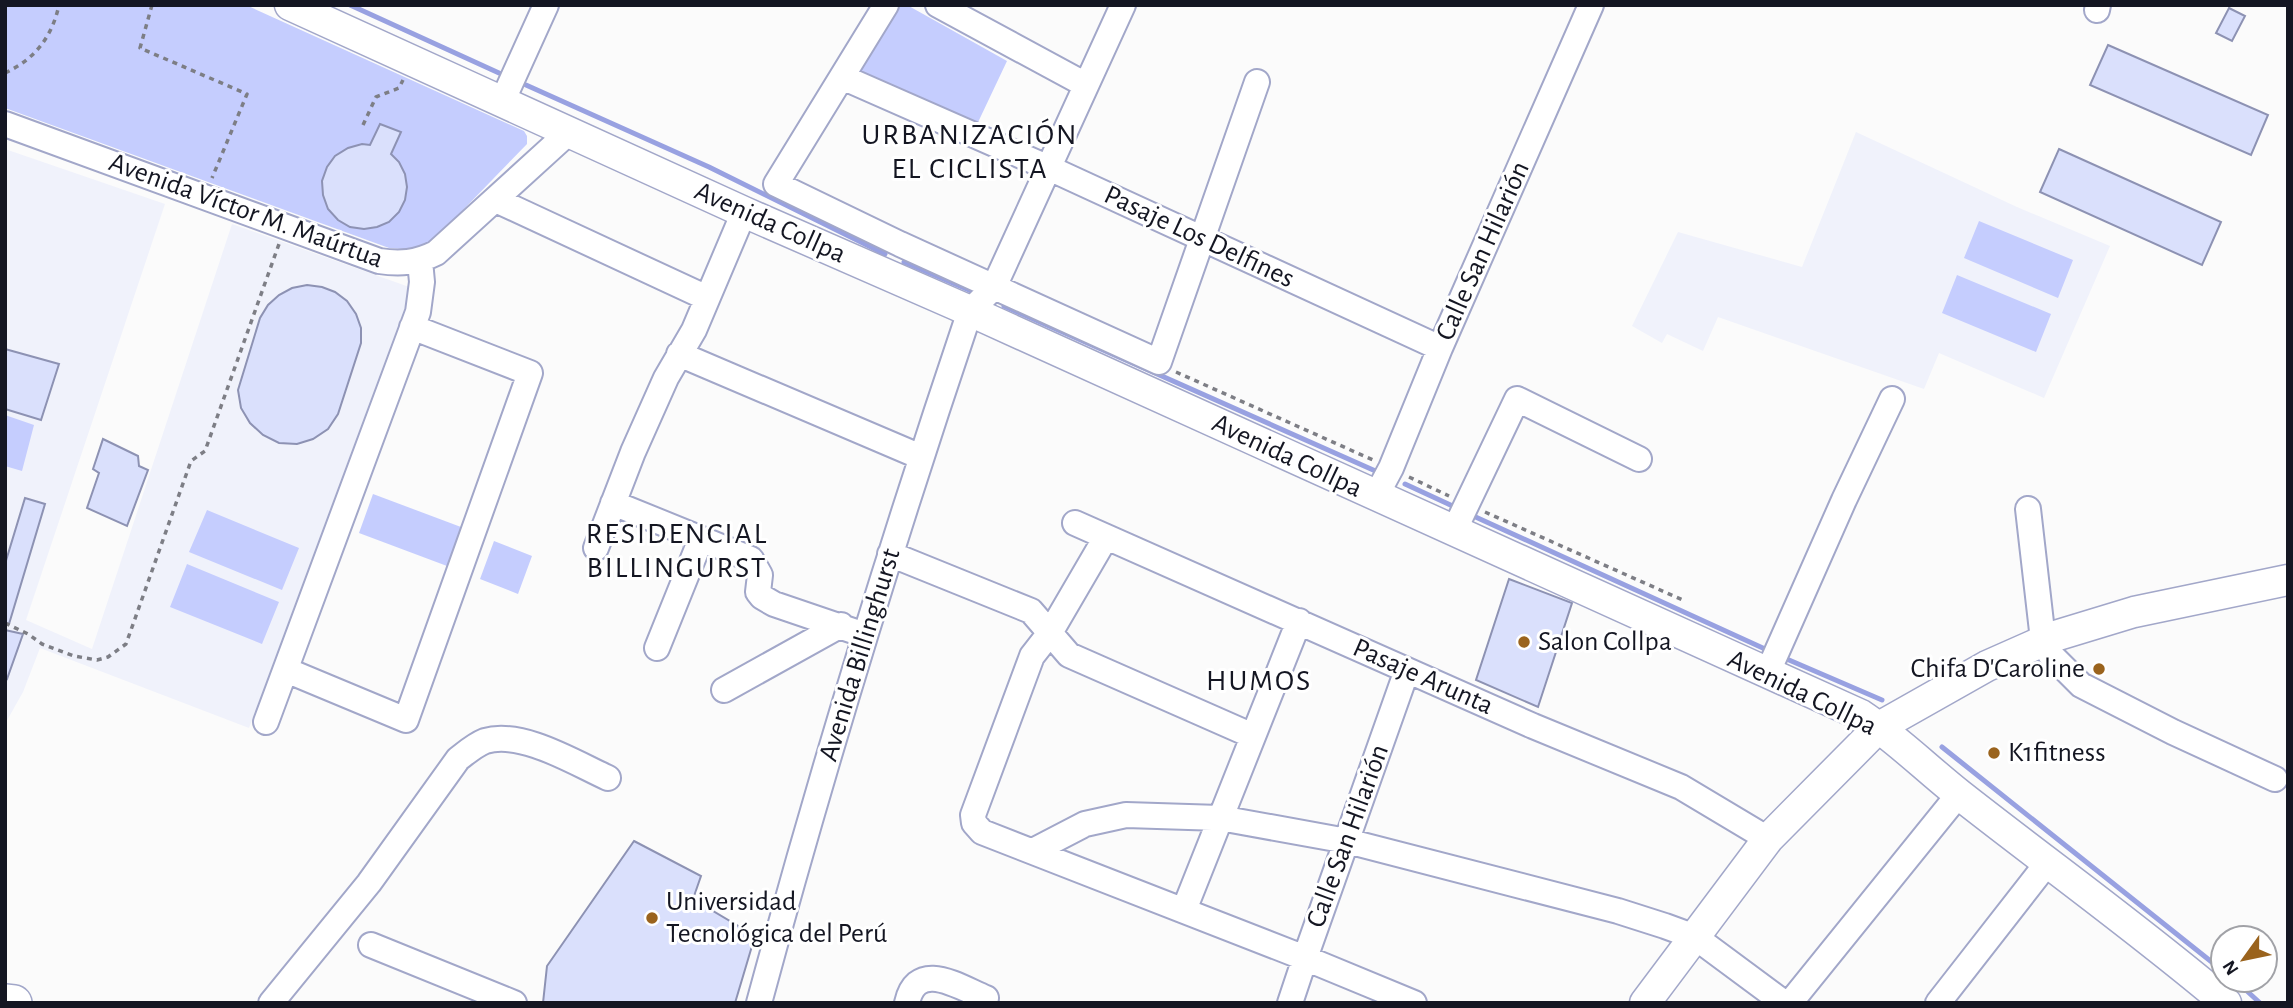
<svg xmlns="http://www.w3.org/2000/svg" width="2293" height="1008" font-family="'Alegreya Sans',sans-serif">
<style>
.built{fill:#f0f2fb}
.green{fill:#c5cdfe}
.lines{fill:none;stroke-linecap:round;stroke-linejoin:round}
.stream{stroke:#98a1e1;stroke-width:5}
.building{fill:#dae0fc;stroke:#8d92b3;stroke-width:2}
.minor-casing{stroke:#a2a7c9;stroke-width:28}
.major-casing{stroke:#a2a7c9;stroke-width:33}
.highway-casing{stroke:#a2a7c9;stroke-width:38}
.path{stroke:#7d7e85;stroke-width:3.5;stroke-dasharray:5 5;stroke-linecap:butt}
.minor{stroke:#fff;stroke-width:24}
.major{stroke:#fff;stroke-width:30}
.highway{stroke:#fff;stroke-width:35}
.poi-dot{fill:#9a631d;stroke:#fff;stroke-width:2.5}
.labels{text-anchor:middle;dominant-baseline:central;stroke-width:6;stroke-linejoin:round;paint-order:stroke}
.street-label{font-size:28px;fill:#141622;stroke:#fff}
.poi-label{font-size:28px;fill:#141622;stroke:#fff;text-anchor:start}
.neighbourhood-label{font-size:30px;letter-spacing:2px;fill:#141622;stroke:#fff}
</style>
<rect width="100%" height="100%" fill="#fbfbfb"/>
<path class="built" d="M 1856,132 L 2017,207 L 2110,246 L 2044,398 L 1939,353 L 1924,389 L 1718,317 L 1703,351 L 1667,334 L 1662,343 L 1632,326 L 1678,232 L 1802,267 Z
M 5,149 L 165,204 L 26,620 L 92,649 L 232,224 L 412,288 L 249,728 L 40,648 L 23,692 L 5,724 Z"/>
<path class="green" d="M 5,5 L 246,5 L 524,131 L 527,136 L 527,144 L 428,246 L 416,250 L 389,248 L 5,108 Z
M 890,5 L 907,5 L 1007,61 L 972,135 L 845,76 Z
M 1979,221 L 2073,260 L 2058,298 L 1964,258 Z
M 1957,275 L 2051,314 L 2036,352 L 1942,313 Z
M 5,415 L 34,425 L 22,471 L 5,466 Z
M 373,494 L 461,527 L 447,566 L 359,533 Z
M 207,510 L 299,548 L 282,590 L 189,552 Z
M 494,541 L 532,556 L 518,594 L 480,579 Z
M 187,564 L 279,602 L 262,644 L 170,607 Z"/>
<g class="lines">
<path class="stream" d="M 350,5 L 499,73
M 526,85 L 709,167 L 885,254
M 904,262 L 976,293
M 1004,306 L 1380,473
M 1405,484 L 1457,508
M 1469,514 L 1765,649
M 1789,660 L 1882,700
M 1942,747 L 2223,971
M 2235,980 L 2260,1003"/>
</g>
<path class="building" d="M 2229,8 L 2245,16 L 2232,41 L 2216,33 Z
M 2108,45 L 2268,115 L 2251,155 L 2090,85 Z
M 380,124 L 401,132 L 391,154 L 399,162 L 405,174 L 407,187 L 405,200 L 399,212 L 389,222 L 377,227 L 364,229 L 350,227 L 338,220 L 328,209 L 323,195 L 322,181 L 327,167 L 335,156 L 348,148 L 362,144 L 370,145 Z
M 2059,149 L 2221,222 L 2202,265 L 2040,192 Z
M 307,285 L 322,287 L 335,292 L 347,301 L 356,314 L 361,328 L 361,343 L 338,414 L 328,429 L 313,439 L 297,444 L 279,443 L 263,435 L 250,423 L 241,408 L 238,390 L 260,318 L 268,305 L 279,295 L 292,288 Z
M 5,349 L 59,364 L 41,420 L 5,409 Z
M 103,439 L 138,456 L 139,466 L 148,470 L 127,526 L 87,508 L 99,473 L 93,469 Z
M 25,498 L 45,504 L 9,624 L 5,623 L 5,564 Z
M 1509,579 L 1572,603 L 1538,707 L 1476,680 Z
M 5,630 L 23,634 L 7,679 L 5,678 Z
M 634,841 L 701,876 L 693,899 L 755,936 L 735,1003 L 543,1003 L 547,966 Z"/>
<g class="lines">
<g class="minor-casing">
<path id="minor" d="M 886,5 L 776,184 L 900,244 L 1159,362 L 1257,82
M 938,5 L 1086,85
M 2097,10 L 2098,5
M 842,77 L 1049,168 L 1440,348
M 502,102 L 546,5
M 5,124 L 379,261 C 400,264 416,263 436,253 L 569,132
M 496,200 L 707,298
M 679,354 L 921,457
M 1376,496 L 1391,468 L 1440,348 L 1591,5
M 613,503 L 751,559 L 760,575 L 758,592 L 762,597 L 774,604 L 865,635
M 2028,509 L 2043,640 L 2050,654 L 2081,685 L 2173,732 L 2275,779
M 1075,523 L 1533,726 L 1681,787 L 1768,839
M 1454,531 L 1517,399 L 1639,459
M 1106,537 L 1050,633 L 1069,655 L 1253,736
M 596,548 L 633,452 L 666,378 L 694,330 L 744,212
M 890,554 L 1031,611 L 1050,633 L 1032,656 L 973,815 L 974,823 L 982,832 L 1305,958 L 1414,1003
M 657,648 L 701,539
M 286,670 L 406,720 L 530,373 L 412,327
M 1767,674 L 1844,500 L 1892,399
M 724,690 L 841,625
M 266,722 L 418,312 L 422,282 L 420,261
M 1033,851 L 1085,824 L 1126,815 L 1220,818 L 1347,841 L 1618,911 L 1665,926 L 1695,937 L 1784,1003
M 1184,910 L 1299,621
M 371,945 L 514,1003
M 271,1003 L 369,883 L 458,759 C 467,752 475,745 485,741 C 522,730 575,763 608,778
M 759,1003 C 822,770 893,539 970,311 L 994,287 L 1123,5
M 907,1003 C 917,958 959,987 986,998
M 1290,1003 L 1305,958 L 1407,670
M 1790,1003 L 1959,794
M 1938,1003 L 2048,862"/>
</g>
<g class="major-casing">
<path id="major" d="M 290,5 L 744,212 L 970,311 L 1861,715 C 1896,738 1927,769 1960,795 C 2049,865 2140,930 2226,1003
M 1645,1003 L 1768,839 L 1879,727 L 1987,666 L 2055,636 L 2134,612 L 2288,580"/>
</g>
<g class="highway-casing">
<path id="highway" d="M 5,1002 L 14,1003"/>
</g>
<path class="path" d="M 152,5 L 140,48 L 247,94 L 212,178
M 5,73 C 35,59 52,37 59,5
M 363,125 L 376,97 L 399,88 L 403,80
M 1176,372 L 1373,460
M 1409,477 L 1449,496
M 1485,512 L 1685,601
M 5,623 L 28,634 L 42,644 L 74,656 L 97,660 L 108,657 L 126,644 L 191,461 L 205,451 L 279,244"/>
<use href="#minor" class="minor"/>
<use href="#major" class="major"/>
<use href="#highway" class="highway"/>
</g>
<g class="poi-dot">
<circle cx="1524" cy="642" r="7"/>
<circle cx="2099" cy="669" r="7"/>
<circle cx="1994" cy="753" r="7"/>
<circle cx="652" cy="918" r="7"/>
</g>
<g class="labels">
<g class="street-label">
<text transform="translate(246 211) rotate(20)">Avenida Víctor M. Maúrtua</text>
<text transform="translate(770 223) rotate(24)">Avenida Collpa</text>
<text transform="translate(1199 237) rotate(25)">Pasaje Los Delfines</text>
<text transform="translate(1483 251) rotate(-66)">Calle San Hilarión</text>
<text transform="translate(1287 456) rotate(25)">Avenida Collpa</text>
<text transform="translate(860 655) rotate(-73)">Avenida Billinghurst</text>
<text transform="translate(1423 677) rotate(24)">Pasaje Arunta</text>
<text transform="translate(1802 693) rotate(26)">Avenida Collpa</text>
<text transform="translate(1348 836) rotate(-70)">Calle San Hilarión</text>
</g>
<g class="poi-label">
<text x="1538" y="642">Salon Collpa</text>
<text x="2085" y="669" text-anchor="end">Chifa D'Caroline</text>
<text x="2008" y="753">K1fitness</text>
<text x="666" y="902">Universidad<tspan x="666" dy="32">Tecnológica del Perú</tspan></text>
</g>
<g class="neighbourhood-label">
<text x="970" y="135">URBANIZACIÓN<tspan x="970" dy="34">EL CICLISTA</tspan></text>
<text x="677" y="534">RESIDENCIAL<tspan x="677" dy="34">BILLINGURST</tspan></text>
<text x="1259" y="681">HUMOS</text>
</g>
</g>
<rect width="2293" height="1008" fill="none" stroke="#141622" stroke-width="14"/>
<g transform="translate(2244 959) rotate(237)"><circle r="33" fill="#ffffff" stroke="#a1a2a7" stroke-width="2"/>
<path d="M0-5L12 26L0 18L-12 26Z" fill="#9a631d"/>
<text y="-10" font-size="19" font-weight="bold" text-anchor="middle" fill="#141622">N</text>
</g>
</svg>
